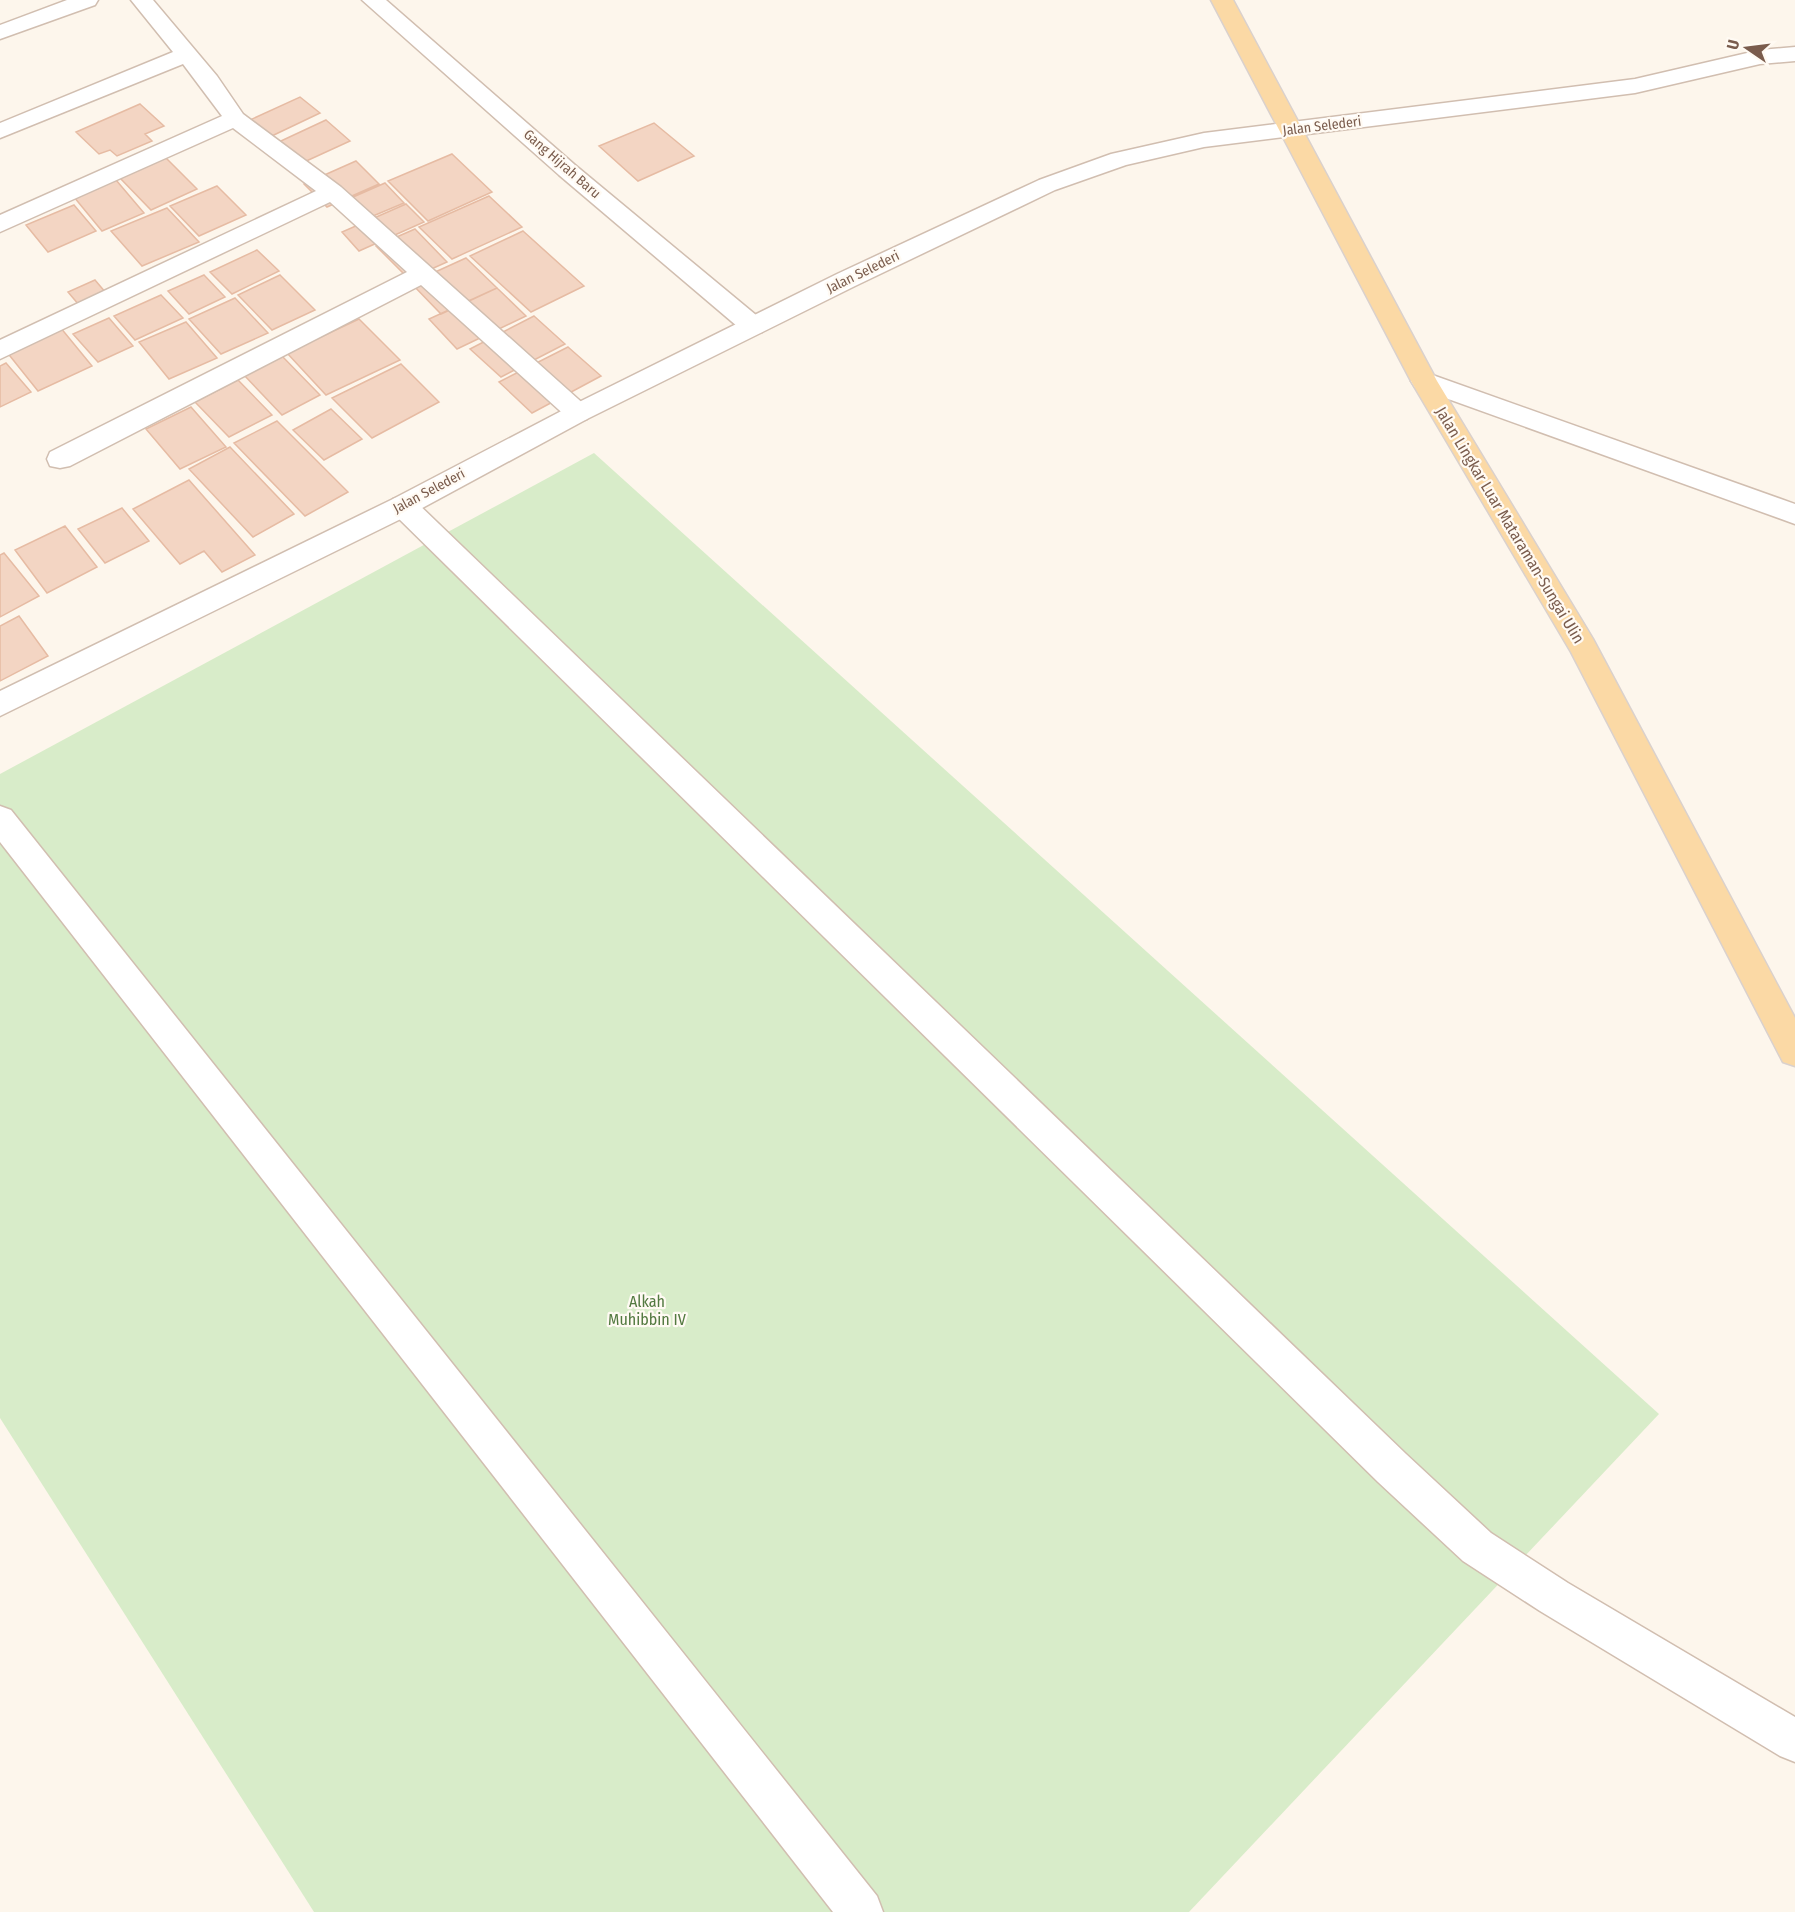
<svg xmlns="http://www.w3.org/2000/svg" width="1795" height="1912" font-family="'Fira Sans Condensed',sans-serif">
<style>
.green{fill:#d8ecc9}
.building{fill:#f3d5c3;stroke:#e6bba3;stroke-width:1.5}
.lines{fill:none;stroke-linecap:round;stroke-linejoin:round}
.minor-casing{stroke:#d1beb0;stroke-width:3}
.tertiary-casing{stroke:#d1beb0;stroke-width:3}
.primary-casing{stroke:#dad1cd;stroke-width:3}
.minor{fill:#fff;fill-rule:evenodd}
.tertiary{fill:#fff;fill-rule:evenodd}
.primary{fill:#fbd9a5;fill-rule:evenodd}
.labels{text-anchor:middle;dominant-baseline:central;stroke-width:4.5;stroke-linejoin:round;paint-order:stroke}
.far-street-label{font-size:14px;fill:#7a5c4d;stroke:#fffaf3}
.street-label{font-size:16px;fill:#7a5c4d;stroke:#fffaf3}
.park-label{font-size:16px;fill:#537a41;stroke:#fffaf3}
</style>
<rect width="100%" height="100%" fill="#fdf6ec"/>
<path class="green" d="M 594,453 L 1659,1414 L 1189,1912 L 314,1912 L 0,1418 L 0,774 Z"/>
<path class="building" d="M 300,97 L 320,113 L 257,143 L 237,126 Z
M 140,104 L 164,126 L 145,134 L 152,141 L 117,156 L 110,150 L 99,154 L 76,132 Z
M 326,120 L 350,141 L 291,168 L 268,147 Z
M 654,123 L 694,156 L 638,181 L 599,146 Z
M 452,154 L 492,192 L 428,221 L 388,181 Z
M 165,157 L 197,189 L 151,210 L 119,177 Z
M 356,161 L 379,184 L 327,207 L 304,184 Z
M 116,180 L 144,213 L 102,231 L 74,197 Z
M 385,183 L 404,203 L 354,224 L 335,205 Z
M 217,186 L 246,215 L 199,236 L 170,206 Z
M 489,196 L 522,227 L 452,259 L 419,227 Z
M 406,204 L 424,222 L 359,251 L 342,232 Z
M 74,205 L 96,231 L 48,252 L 26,225 Z
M 167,208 L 199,242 L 142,266 L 111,231 Z
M 415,229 L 447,262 L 409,279 L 376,246 Z
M 523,231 L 584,286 L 531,312 L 470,256 Z
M 257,250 L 279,271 L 232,294 L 210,272 Z
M 466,258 L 497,288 L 441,314 L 411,283 Z
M 204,275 L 225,297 L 189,314 L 168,291 Z
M 280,275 L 315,310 L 272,330 L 238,295 Z
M 95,280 L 112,300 L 85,312 L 68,292 Z
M 497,288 L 526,316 L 457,349 L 429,319 Z
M 161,295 L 183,318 L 135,340 L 114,316 Z
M 235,298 L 268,333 L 221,354 L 189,319 Z
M 534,316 L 565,344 L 501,377 L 470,349 Z
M 109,318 L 133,346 L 98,362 L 73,334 Z
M 359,319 L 400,360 L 326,395 L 287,353 Z
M 186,322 L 217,358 L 169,379 L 139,342 Z
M 60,327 L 92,366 L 38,391 L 6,351 Z
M 568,347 L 601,376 L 532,413 L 499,382 Z
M 280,354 L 320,395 L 282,415 L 242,373 Z
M 6,363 L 31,392 L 0,407 L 0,366 Z
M 401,364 L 439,402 L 372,438 L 332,398 Z
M 238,380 L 272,415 L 229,437 L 195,402 Z
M 191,407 L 226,447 L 180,469 L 146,429 Z
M 331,409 L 362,439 L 324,460 L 293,430 Z
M 277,421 L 348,492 L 305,516 L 234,443 Z
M 230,447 L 294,514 L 253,537 L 189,469 Z
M 189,480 L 255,555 L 222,572 L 204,551 L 180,564 L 133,509 Z
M 122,508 L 149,541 L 105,563 L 78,529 Z
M 65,526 L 97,567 L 47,593 L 15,550 Z
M 4,553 L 39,596 L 0,617 L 0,555 Z
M 19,616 L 48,656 L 0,681 L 0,626 Z"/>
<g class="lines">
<g class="minor-casing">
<path id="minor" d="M 67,0 L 98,0 L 95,5 L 0,39 L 0,25 Z
M 131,0 L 153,0 L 217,76 L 243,114 L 341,187 L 587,407 L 591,413 L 587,419 L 578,422 L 569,419 L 421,285 L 70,466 L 60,468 L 50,466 L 47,459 L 50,452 L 407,272 L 330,202 L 0,359 L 0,340 L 316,191 L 233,128 L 0,232 L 0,215 L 222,116 L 183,64 L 0,138 L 0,123 L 173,52 Z
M 362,0 L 386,0 L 575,165 L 762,320 L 766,326 L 762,332 L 753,334 L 744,332 L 559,175 Z
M 1424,372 L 1795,504 L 1795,524 L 1415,387 L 1411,381 L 1415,375 Z
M 403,496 L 413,499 L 1406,1454 L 1491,1533 L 1568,1583 L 1795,1717 L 1795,1762 L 1780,1756 L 1540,1611 L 1463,1561 L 1378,1482 L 393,513 L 389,506 L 393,499 Z
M 0,806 L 11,810 L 877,1896 L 883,1912 L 833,1912 L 0,842 Z"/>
</g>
<g class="tertiary-casing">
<path id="tertiary" d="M 1795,47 L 1795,61 L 1760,64 L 1635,93 L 1204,147 L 1126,165 L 1055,190 L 855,286 L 587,419 L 413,513 L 0,716 L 0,691 L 393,499 L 569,407 L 837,274 L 1039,180 L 1111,154 L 1204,133 L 1635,79 L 1760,50 Z"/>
</g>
<g class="primary-casing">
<path id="primary" d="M 1211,0 L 1233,0 L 1437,381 L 1593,639 L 1795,1018 L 1795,1066 L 1783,1062 L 1571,652 L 1411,381 Z"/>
</g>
<use href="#minor" class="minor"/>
<use href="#tertiary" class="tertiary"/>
<use href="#primary" class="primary"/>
</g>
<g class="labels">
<g class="far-street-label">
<text transform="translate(1322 126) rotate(-7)">Jalan Selederi</text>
<text transform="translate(562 164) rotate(41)">Gang Hijrah Baru</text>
<text transform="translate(863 272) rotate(-26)">Jalan Selederi</text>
<text transform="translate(429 491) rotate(-28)">Jalan Selederi</text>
</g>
<g class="street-label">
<text transform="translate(1510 525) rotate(59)">Jalan Lingkar Luar Mataraman-Sungai Ulin</text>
</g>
<g class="park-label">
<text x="647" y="1301">Alkah<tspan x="647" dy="18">Muhibbin IV</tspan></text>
</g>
</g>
<g transform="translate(1747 48) rotate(284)" stroke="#fffaf3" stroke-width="4.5" paint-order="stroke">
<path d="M0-4.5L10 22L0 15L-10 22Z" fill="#7a5c4d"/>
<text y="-9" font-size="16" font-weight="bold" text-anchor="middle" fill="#7a5c4d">U</text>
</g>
</svg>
